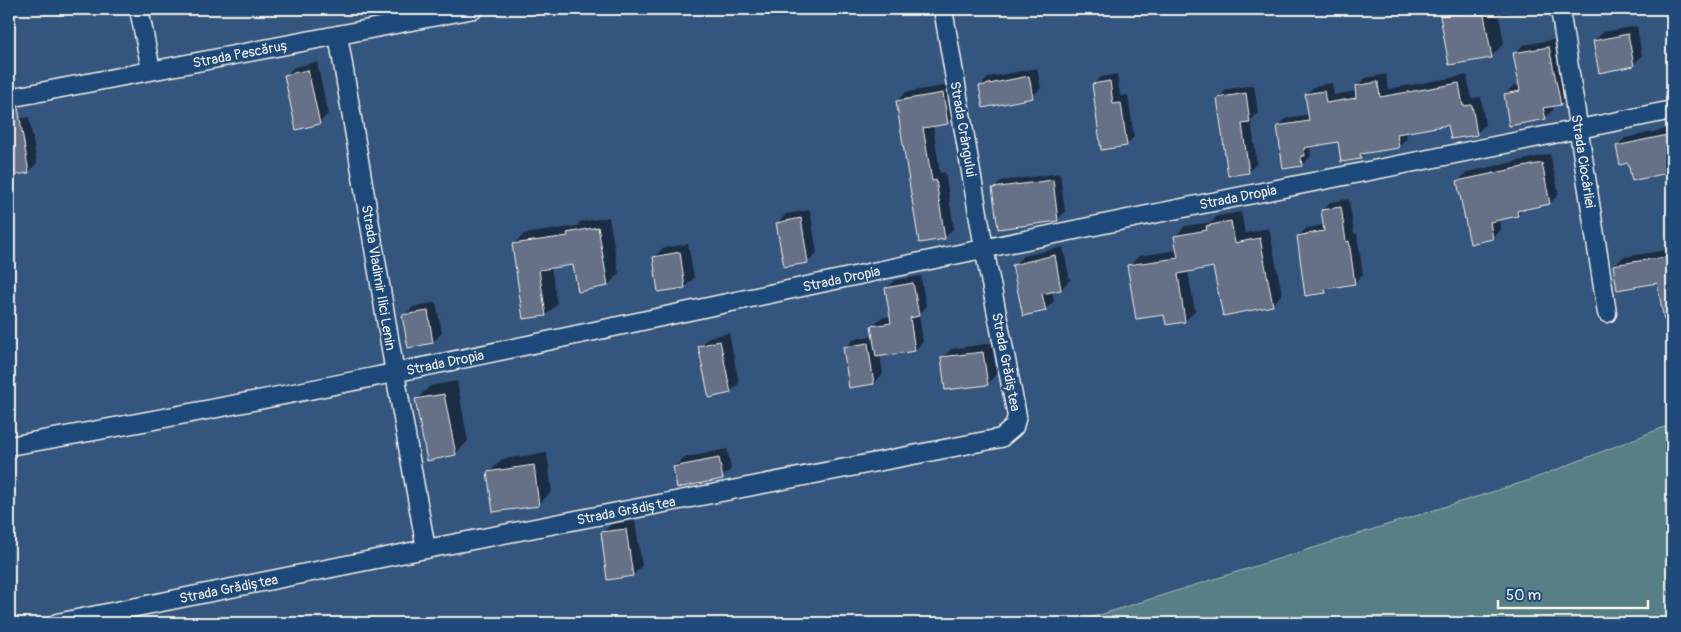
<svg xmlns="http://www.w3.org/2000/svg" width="1681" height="632" font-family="Pangolin,sans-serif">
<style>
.green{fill:#597f85;stroke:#a6b8b6}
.shadow{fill:#0007}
.building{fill:#667086;stroke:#f4f1e8}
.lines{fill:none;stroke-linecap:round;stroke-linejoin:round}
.street-casing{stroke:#f4f1e8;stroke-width:21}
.street{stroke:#1f4a7a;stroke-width:18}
.labels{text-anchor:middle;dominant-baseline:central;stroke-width:5;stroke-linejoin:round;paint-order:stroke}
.street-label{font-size:14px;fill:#f4f1e8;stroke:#1f4a7a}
</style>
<rect width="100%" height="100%" fill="#34557e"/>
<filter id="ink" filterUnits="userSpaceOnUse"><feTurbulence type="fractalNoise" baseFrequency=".02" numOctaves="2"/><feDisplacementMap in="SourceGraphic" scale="10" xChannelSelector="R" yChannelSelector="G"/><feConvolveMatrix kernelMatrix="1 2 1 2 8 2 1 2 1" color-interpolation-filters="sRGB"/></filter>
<g filter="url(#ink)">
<path class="green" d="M 1672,424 L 1672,623 L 1074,623 L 1530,480 Z"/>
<path class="shadow" d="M 1449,9 L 1498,9 L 1504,43 L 1491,57 L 1441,17 Z
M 1501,9 L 1534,9 L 1502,15 Z
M 1637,26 L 1642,56 L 1633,65 L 1594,41 L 1603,32 Z
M 1557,39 L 1569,96 L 1560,104 L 1552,105 L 1553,110 L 1545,118 L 1505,94 L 1513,86 L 1520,85 L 1515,53 L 1523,45 Z
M 317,62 L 328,114 L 319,123 L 285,76 L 294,67 Z
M 1037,68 L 1041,88 L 1032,97 L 980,86 L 989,77 Z
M 1117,74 L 1120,96 L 1128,95 L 1134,137 L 1126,145 L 1093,84 L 1101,77 Z
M 1386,74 L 1388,89 L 1467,75 L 1471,98 L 1481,97 L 1485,125 L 1476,134 L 1449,123 L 1406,131 L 1407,138 L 1398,147 L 1366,152 L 1360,157 L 1339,140 L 1313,146 L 1310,149 L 1311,156 L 1302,165 L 1278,126 L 1287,118 L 1310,114 L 1306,94 L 1315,86 L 1332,83 L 1334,95 L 1357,91 L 1356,86 L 1365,78 Z
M 951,85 L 956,114 L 947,123 L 933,125 L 940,173 L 945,172 L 954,228 L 945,237 L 897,101 L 906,92 Z
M 1254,85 L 1258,113 L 1251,120 L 1257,163 L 1248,172 L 1218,98 L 1227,89 Z
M 29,117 L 37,163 L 28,172 L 9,175 L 9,120 Z
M 1672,128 L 1672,176 L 1670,172 L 1629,161 L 1617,146 L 1625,138 Z
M 1550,154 L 1559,194 L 1550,203 L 1524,208 L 1518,215 L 1499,219 L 1501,229 L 1492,238 L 1458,181 L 1467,172 Z
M 1060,173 L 1065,212 L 1057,220 L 994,189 L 1001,181 Z
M 1349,199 L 1354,234 L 1357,233 L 1363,274 L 1355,283 L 1331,287 L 1325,292 L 1298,236 L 1307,228 L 1324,225 L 1322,211 L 1330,202 Z
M 810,210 L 817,253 L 808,262 L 778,223 L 786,214 Z
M 1241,212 L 1245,233 L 1269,228 L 1282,294 L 1273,304 L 1214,266 L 1188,271 L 1195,311 L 1185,321 L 1165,314 L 1129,266 L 1139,256 L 1178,250 L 1176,236 L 1185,226 L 1212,222 L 1217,216 Z
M 609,217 L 619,274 L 608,285 L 574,264 L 551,267 L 557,304 L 546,315 L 513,245 L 524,234 L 577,226 L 580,222 Z
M 688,244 L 694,278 L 685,287 L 654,257 L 663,248 Z
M 1063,247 L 1070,280 L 1061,289 L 1052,291 L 1054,301 L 1045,310 L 1014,265 L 1023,256 Z
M 1672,249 L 1672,308 L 1663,310 L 1658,282 L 1614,266 L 1623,257 Z
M 921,276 L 926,307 L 919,314 L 923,342 L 915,350 L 880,355 L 883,374 L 874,383 L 845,348 L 854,339 L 874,336 L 872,326 L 881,318 L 891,316 L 886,288 L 895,280 Z
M 436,302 L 442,333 L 433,342 L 404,316 L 413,307 Z
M 729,333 L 739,383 L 730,392 L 700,346 L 709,337 Z
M 992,343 L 996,375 L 987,384 L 942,358 L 951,349 Z
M 457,381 L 468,441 L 455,454 L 417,399 L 430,386 Z
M 727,449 L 731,469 L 722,478 L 674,467 L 683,458 Z
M 547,453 L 552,491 L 539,504 L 489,473 L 502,459 Z
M 635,521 L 642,566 L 633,575 L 602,533 L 611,524 Z"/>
<path class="building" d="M 1483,9 L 1492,58 L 1449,65 L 1440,16 Z
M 1628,34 L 1634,66 L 1599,73 L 1593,41 Z
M 1549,47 L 1561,105 L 1543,108 L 1546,119 L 1509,126 L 1504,94 L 1520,91 L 1513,53 Z
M 308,70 L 320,124 L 296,130 L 284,75 Z
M 1029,76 L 1033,98 L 983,108 L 979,86 Z
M 1110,81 L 1113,104 L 1121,103 L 1127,146 L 1101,150 L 1092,84 Z
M 1378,82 L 1380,97 L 1459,83 L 1463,106 L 1472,105 L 1477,135 L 1451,139 L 1448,125 L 1397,134 L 1399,148 L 1360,154 L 1361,159 L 1341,162 L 1338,142 L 1304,148 L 1305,156 L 1301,156 L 1302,166 L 1283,169 L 1277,126 L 1309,121 L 1305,94 L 1324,91 L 1326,103 L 1356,98 L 1355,86 Z
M 943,93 L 948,124 L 923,128 L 932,181 L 936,180 L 945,239 L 919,243 L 896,101 Z
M 1246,93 L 1250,123 L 1242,124 L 1249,173 L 1228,176 L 1217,98 Z
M 18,107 L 29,173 L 9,176 L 9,108 Z
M 1672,134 L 1672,172 L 1632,181 L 1628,163 L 1620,165 L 1616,146 Z
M 1542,163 L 1550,204 L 1517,211 L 1518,216 L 1490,222 L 1493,239 L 1470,244 L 1457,181 Z
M 1053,180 L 1058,221 L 998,229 L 992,188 Z
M 1341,207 L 1346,242 L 1349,241 L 1355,284 L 1325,289 L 1326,293 L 1305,296 L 1297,236 L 1324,231 L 1321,210 Z
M 801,218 L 808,263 L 784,267 L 776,223 Z
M 1231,221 L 1235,243 L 1260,238 L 1273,306 L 1223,316 L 1213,267 L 1178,274 L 1185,322 L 1166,325 L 1164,315 L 1136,319 L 1127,265 L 1178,258 L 1174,236 L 1207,230 L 1206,226 Z
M 598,227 L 608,286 L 578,292 L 573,265 L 539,270 L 546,316 L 523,319 L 512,244 L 568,236 L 567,233 Z
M 680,252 L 685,288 L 658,292 L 653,257 Z
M 1055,255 L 1061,290 L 1042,294 L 1046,311 L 1023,316 L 1012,265 Z
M 1672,256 L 1672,320 L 1664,320 L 1657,283 L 1617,290 L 1613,265 Z
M 913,283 L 919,316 L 910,318 L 915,351 L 876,357 L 871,326 L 891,323 L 885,288 Z
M 428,311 L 433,343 L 408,348 L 402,315 Z
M 720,341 L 731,393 L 709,398 L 698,346 Z
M 868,343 L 874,384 L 849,388 L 843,347 Z
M 983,352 L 988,385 L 945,390 L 941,357 Z
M 444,394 L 456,455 L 427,461 L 415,399 Z
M 719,458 L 723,479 L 677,488 L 673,467 Z
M 534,465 L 539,506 L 493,512 L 487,472 Z
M 626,529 L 633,576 L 607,580 L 601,532 Z"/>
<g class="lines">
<g class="street-casing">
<g id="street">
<path d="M 139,9 L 151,70"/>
<path id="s1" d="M 1560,9 L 1607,313"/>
<path id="s2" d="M 338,35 L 395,373 L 426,549"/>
<path id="s3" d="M 9,98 L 474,9"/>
<path id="s4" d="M 9,446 C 334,390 656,317 978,250 C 1209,201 1441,158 1672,110"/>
<path id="s5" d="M 57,623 L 426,549 L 1001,438 L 1014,427 L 1017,416 L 984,248 L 943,9"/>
</g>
</g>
<use href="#street" class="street"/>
</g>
</g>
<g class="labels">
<g class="street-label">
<text stroke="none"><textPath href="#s3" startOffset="236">Strada Pescăruș</textPath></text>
<text transform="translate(963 129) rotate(80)">Strada Crângului</text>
<text stroke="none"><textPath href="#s1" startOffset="154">Strada Ciocârliei</textPath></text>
<text stroke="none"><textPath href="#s4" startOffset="1254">Strada Dropia</textPath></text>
<text stroke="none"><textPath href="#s2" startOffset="246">Strada Vladimir Ilici Lenin</textPath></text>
<text stroke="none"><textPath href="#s4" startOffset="849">Strada Dropia</textPath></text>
<text stroke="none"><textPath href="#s4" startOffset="444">Strada Dropia</textPath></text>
<text transform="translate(1006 362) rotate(79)">Strada Grădiștea</text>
<text stroke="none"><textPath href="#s5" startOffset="580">Strada Grădiștea</textPath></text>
<text stroke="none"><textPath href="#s5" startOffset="175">Strada Grădiștea</textPath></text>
</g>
</g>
<rect width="1681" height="632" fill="none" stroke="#1f4a7a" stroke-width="30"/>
<rect x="15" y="15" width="1651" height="602" fill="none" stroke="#f4f1e8" stroke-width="2" filter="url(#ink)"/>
<path d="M1498 600v8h150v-8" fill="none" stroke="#f4f1e8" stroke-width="2.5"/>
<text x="1506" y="600" font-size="15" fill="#f4f1e8" stroke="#1f4a7a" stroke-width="4" paint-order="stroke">50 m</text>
</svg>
